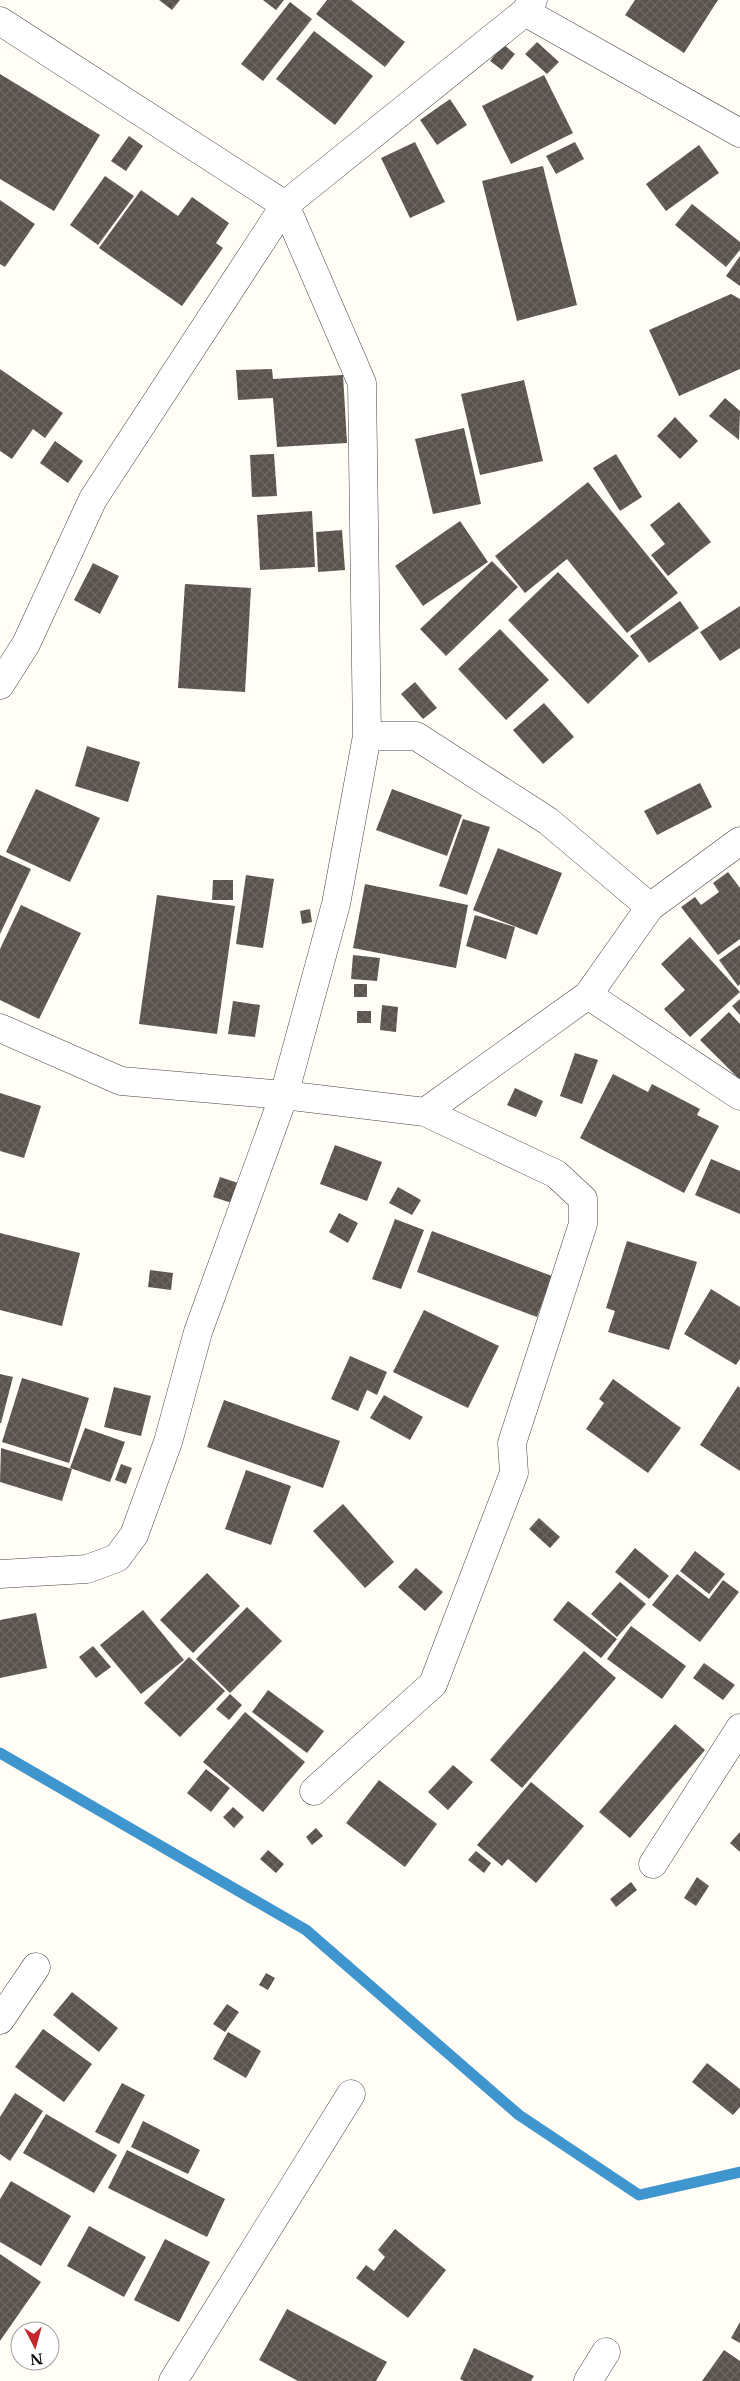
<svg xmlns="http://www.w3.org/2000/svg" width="740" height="2381" font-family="'Libre Baskerville',serif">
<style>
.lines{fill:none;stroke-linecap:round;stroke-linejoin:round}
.stream{stroke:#3f96cf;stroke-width:11}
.building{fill:url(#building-cross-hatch)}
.minor-casing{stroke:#444;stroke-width:29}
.minor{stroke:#fff;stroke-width:28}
</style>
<defs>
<pattern id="building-cross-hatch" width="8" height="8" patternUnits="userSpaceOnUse" patternTransform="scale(1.25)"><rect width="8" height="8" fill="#5a524d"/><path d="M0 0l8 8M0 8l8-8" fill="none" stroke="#6d6662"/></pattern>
</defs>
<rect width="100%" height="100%" fill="#fffdf5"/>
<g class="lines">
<path class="stream" d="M 0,1753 L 306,1930 L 519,2115 L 639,2195 L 740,2172"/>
</g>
<path class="building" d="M 159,0 L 180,0 L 172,10 Z
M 263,0 L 284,0 L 276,10 Z
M 327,0 L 351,0 L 405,42 L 385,67 L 316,14 Z
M 635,0 L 718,0 L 684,53 L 625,15 Z
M 290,2 L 312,19 L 263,81 L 241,64 Z
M 314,31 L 373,76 L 335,125 L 276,79 Z
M 537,42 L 559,62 L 547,74 L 525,54 Z
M 503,44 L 515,54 L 502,70 L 490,61 Z
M 0,74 L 100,135 L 54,211 L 0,179 Z
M 544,75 L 573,133 L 511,164 L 482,106 Z
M 450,99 L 467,125 L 437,145 L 420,120 Z
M 129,136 L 143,146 L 126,171 L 111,161 Z
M 415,142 L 445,202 L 410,218 L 381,158 Z
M 575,142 L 584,159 L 556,174 L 546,156 Z
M 699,145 L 719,173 L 666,211 L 646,184 Z
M 543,166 L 577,305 L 517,321 L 482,181 Z
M 105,176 L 134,196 L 98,245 L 70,225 Z
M 141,190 L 178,216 L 192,197 L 229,223 L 216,243 L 223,248 L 182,306 L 99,248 Z
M 0,200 L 35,224 L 5,267 L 0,264 Z
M 692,204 L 740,242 L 740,250 L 726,267 L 675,225 Z
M 740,256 L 740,286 L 726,276 Z
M 731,294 L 740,299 L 740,369 L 679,396 L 649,330 Z
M 0,369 L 63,413 L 45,438 L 33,429 L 12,459 L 0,451 Z
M 272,369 L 273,379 L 343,375 L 347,443 L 277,447 L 273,398 L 238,400 L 236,370 Z
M 524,380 L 543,461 L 480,475 L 461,394 Z
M 725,398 L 740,411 L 739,440 L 709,416 Z
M 675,417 L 698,441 L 680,459 L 657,436 Z
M 464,428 L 481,504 L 433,514 L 415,439 Z
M 55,441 L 83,461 L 68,483 L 40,463 Z
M 274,454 L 277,496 L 252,497 L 250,455 Z
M 616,454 L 642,497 L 620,511 L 593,468 Z
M 588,482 L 678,593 L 627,633 L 567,559 L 525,593 L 495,556 Z
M 679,502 L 711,542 L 668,576 L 651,555 L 665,544 L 650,525 Z
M 312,511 L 315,567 L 260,570 L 257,515 Z
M 460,521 L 488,562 L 423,606 L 395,566 Z
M 342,530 L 345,570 L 318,572 L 316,532 Z
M 492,561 L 518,587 L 446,656 L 420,629 Z
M 93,563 L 119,576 L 100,614 L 74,600 Z
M 558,572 L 639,656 L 588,704 L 508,620 Z
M 185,584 L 251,588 L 245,692 L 178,688 Z
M 680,601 L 699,628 L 649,663 L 630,636 Z
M 740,606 L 740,648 L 720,661 L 700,632 Z
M 500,629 L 549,680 L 506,720 L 458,669 Z
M 415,682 L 437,708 L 423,719 L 401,694 Z
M 544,703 L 574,737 L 543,764 L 513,730 Z
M 87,746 L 140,762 L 128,802 L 75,786 Z
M 700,783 L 712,807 L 657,835 L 644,811 Z
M 36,789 L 100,818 L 70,882 L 6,852 Z
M 392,789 L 462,815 L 447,856 L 376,830 Z
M 463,819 L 490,827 L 467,895 L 439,886 Z
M 498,848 L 562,873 L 537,935 L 473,910 Z
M 0,855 L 31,869 L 0,934 Z
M 728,872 L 740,888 L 740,939 L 718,955 L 681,907 L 695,897 L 701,905 L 719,892 L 713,883 Z
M 246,875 L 274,879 L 263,948 L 236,944 Z
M 213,880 L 233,880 L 233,900 L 212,900 Z
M 365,884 L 468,905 L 456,968 L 353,948 Z
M 157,895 L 235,906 L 217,1034 L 139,1024 Z
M 21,905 L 81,933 L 39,1019 L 0,1000 L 0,949 Z
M 310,909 L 312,922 L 302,924 L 300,911 Z
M 475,915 L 515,927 L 506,959 L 466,946 Z
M 690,937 L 740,992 L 690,1037 L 664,1009 L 685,990 L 661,964 Z
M 740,945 L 740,984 L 738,986 L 719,960 Z
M 353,955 L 380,958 L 377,981 L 351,979 Z
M 354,984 L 367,984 L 367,997 L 354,997 Z
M 740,999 L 740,1015 L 732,1006 Z
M 233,1001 L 260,1005 L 255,1037 L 228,1034 Z
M 382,1005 L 398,1007 L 396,1032 L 380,1030 Z
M 357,1011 L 371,1011 L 371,1023 L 357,1023 Z
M 729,1012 L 740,1024 L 740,1080 L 700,1040 Z
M 575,1053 L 598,1060 L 582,1104 L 560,1096 Z
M 613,1074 L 648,1092 L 652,1084 L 700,1109 L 697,1115 L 719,1126 L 684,1193 L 580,1138 Z
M 515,1088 L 543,1101 L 536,1117 L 507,1105 Z
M 0,1093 L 41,1106 L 24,1158 L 0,1151 Z
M 335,1145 L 382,1162 L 367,1201 L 320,1184 Z
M 711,1159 L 740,1171 L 740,1214 L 695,1195 Z
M 220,1177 L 238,1183 L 232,1203 L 213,1197 Z
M 398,1187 L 421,1200 L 412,1215 L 389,1203 Z
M 339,1213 L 358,1223 L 348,1243 L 329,1232 Z
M 395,1219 L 424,1230 L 401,1289 L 372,1279 Z
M 432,1231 L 552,1276 L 537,1317 L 417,1272 Z
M 0,1233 L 80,1253 L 62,1326 L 0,1310 Z
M 627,1241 L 697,1262 L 669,1350 L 608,1332 L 615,1311 L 606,1308 Z
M 150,1270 L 173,1273 L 171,1290 L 148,1287 Z
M 711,1289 L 740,1307 L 740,1359 L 736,1365 L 684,1334 Z
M 424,1310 L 499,1346 L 468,1408 L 393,1372 Z
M 350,1356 L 387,1372 L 377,1395 L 367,1390 L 358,1411 L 331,1399 Z
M 0,1374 L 13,1377 L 1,1423 L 0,1423 Z
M 22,1378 L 89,1398 L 69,1463 L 2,1442 Z
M 613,1379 L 681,1428 L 648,1473 L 586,1429 L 604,1403 L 599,1399 Z
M 738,1386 L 740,1388 L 740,1471 L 700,1445 Z
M 114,1387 L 151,1396 L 141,1436 L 104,1427 Z
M 384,1395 L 423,1417 L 410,1440 L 370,1418 Z
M 224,1400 L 340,1441 L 323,1488 L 207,1447 Z
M 85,1428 L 125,1442 L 110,1482 L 70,1468 Z
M 1,1448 L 72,1469 L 62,1501 L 0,1482 Z
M 121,1464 L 132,1468 L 126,1484 L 115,1480 Z
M 246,1470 L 291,1486 L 271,1545 L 225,1529 Z
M 343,1504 L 394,1562 L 365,1588 L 313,1531 Z
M 539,1518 L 560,1537 L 550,1548 L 529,1529 Z
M 635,1548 L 669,1576 L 649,1599 L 615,1572 Z
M 695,1551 L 725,1574 L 709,1594 L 680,1571 Z
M 416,1568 L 443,1592 L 425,1611 L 398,1587 Z
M 207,1573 L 240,1606 L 193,1653 L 160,1620 Z
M 677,1574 L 709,1599 L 723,1580 L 739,1592 L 700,1642 L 652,1605 Z
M 620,1582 L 646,1604 L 617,1637 L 591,1614 Z
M 568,1601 L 617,1639 L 601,1658 L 553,1620 Z
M 247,1607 L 282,1641 L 230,1693 L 196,1659 Z
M 143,1610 L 184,1660 L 141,1694 L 100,1645 Z
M 36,1613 L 47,1668 L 0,1678 L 0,1620 Z
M 631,1626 L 686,1666 L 662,1699 L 607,1659 Z
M 93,1646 L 111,1667 L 96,1678 L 79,1657 Z
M 584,1651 L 616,1678 L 522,1788 L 490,1760 Z
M 189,1657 L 225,1691 L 180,1737 L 144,1703 Z
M 704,1663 L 735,1685 L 723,1700 L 693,1678 Z
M 268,1690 L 324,1731 L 307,1753 L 252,1712 Z
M 230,1694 L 242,1705 L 229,1720 L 216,1709 Z
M 245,1712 L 305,1762 L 263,1812 L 203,1762 Z
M 675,1724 L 705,1750 L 630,1838 L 599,1812 Z
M 453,1765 L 473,1782 L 448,1810 L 428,1792 Z
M 206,1769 L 230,1788 L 211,1812 L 187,1793 Z
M 379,1780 L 437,1824 L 405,1867 L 346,1823 Z
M 531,1782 L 584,1826 L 536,1883 L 508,1859 L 502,1866 L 477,1845 Z
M 233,1807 L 244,1817 L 234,1828 L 223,1817 Z
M 316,1828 L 323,1836 L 312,1845 L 306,1837 Z
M 740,1832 L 740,1852 L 730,1843 Z
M 268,1850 L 284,1864 L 276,1873 L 260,1859 Z
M 476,1851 L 491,1863 L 484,1873 L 468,1860 Z
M 697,1877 L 709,1886 L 696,1906 L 684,1898 Z
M 631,1882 L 637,1890 L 616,1907 L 610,1899 Z
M 266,1973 L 275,1978 L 268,1990 L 259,1985 Z
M 72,1992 L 118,2028 L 99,2052 L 53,2015 Z
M 227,2004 L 239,2012 L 225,2032 L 213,2024 Z
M 43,2029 L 92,2064 L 64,2102 L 15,2067 Z
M 228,2032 L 261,2051 L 246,2078 L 213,2059 Z
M 707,2063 L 740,2089 L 740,2107 L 733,2115 L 692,2082 Z
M 122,2083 L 145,2095 L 119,2144 L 95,2132 Z
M 15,2093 L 43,2111 L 10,2161 L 0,2154 L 0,2117 Z
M 46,2114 L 117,2155 L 94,2193 L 23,2153 Z
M 143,2121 L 200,2150 L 188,2174 L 131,2147 Z
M 127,2150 L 225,2199 L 207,2237 L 108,2188 Z
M 11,2181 L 71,2216 L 41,2266 L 0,2242 L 0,2199 Z
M 89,2226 L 146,2257 L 124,2297 L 67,2266 Z
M 395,2229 L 446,2270 L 408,2318 L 356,2278 L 366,2265 L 374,2271 L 385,2257 L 378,2250 Z
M 165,2239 L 210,2262 L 179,2322 L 134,2300 Z
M 0,2254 L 41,2282 L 0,2341 Z
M 287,2309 L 387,2362 L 376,2381 L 298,2381 L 259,2360 Z
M 740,2322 L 740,2343 L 731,2338 Z
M 474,2348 L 534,2376 L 531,2381 L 464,2381 L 460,2379 Z
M 724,2350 L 740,2361 L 740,2381 L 702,2381 Z"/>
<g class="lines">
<g class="minor-casing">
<path id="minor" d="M 525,12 L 740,133
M 0,21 L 285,205 L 362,383 L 367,736
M 0,685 L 26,644 L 93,499 L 285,205 L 525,12 L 533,0
M 650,907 L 740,841
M 0,1028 L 121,1081 L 284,1095 L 425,1112 L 588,995 L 740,1096
M 0,1574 L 87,1569 L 117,1558 L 134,1535 L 168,1442 L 198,1332 L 284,1095 L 336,904 L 367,736 L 416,736 L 548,821 L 650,907 L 588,995
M 314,1791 L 433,1684 L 514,1473 L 512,1443 L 583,1224 L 583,1199 L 556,1174 L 425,1112
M 653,1864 L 740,1728
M 0,2020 L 36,1967
M 173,2381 L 351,2094
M 588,2381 L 606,2352"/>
</g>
<use href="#minor" class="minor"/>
</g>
<g transform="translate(35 2346) rotate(174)"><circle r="24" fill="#ffffff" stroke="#a0a0a0"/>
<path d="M0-4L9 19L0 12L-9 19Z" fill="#c4262e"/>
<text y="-8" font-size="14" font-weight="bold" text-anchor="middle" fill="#111111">N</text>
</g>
</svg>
